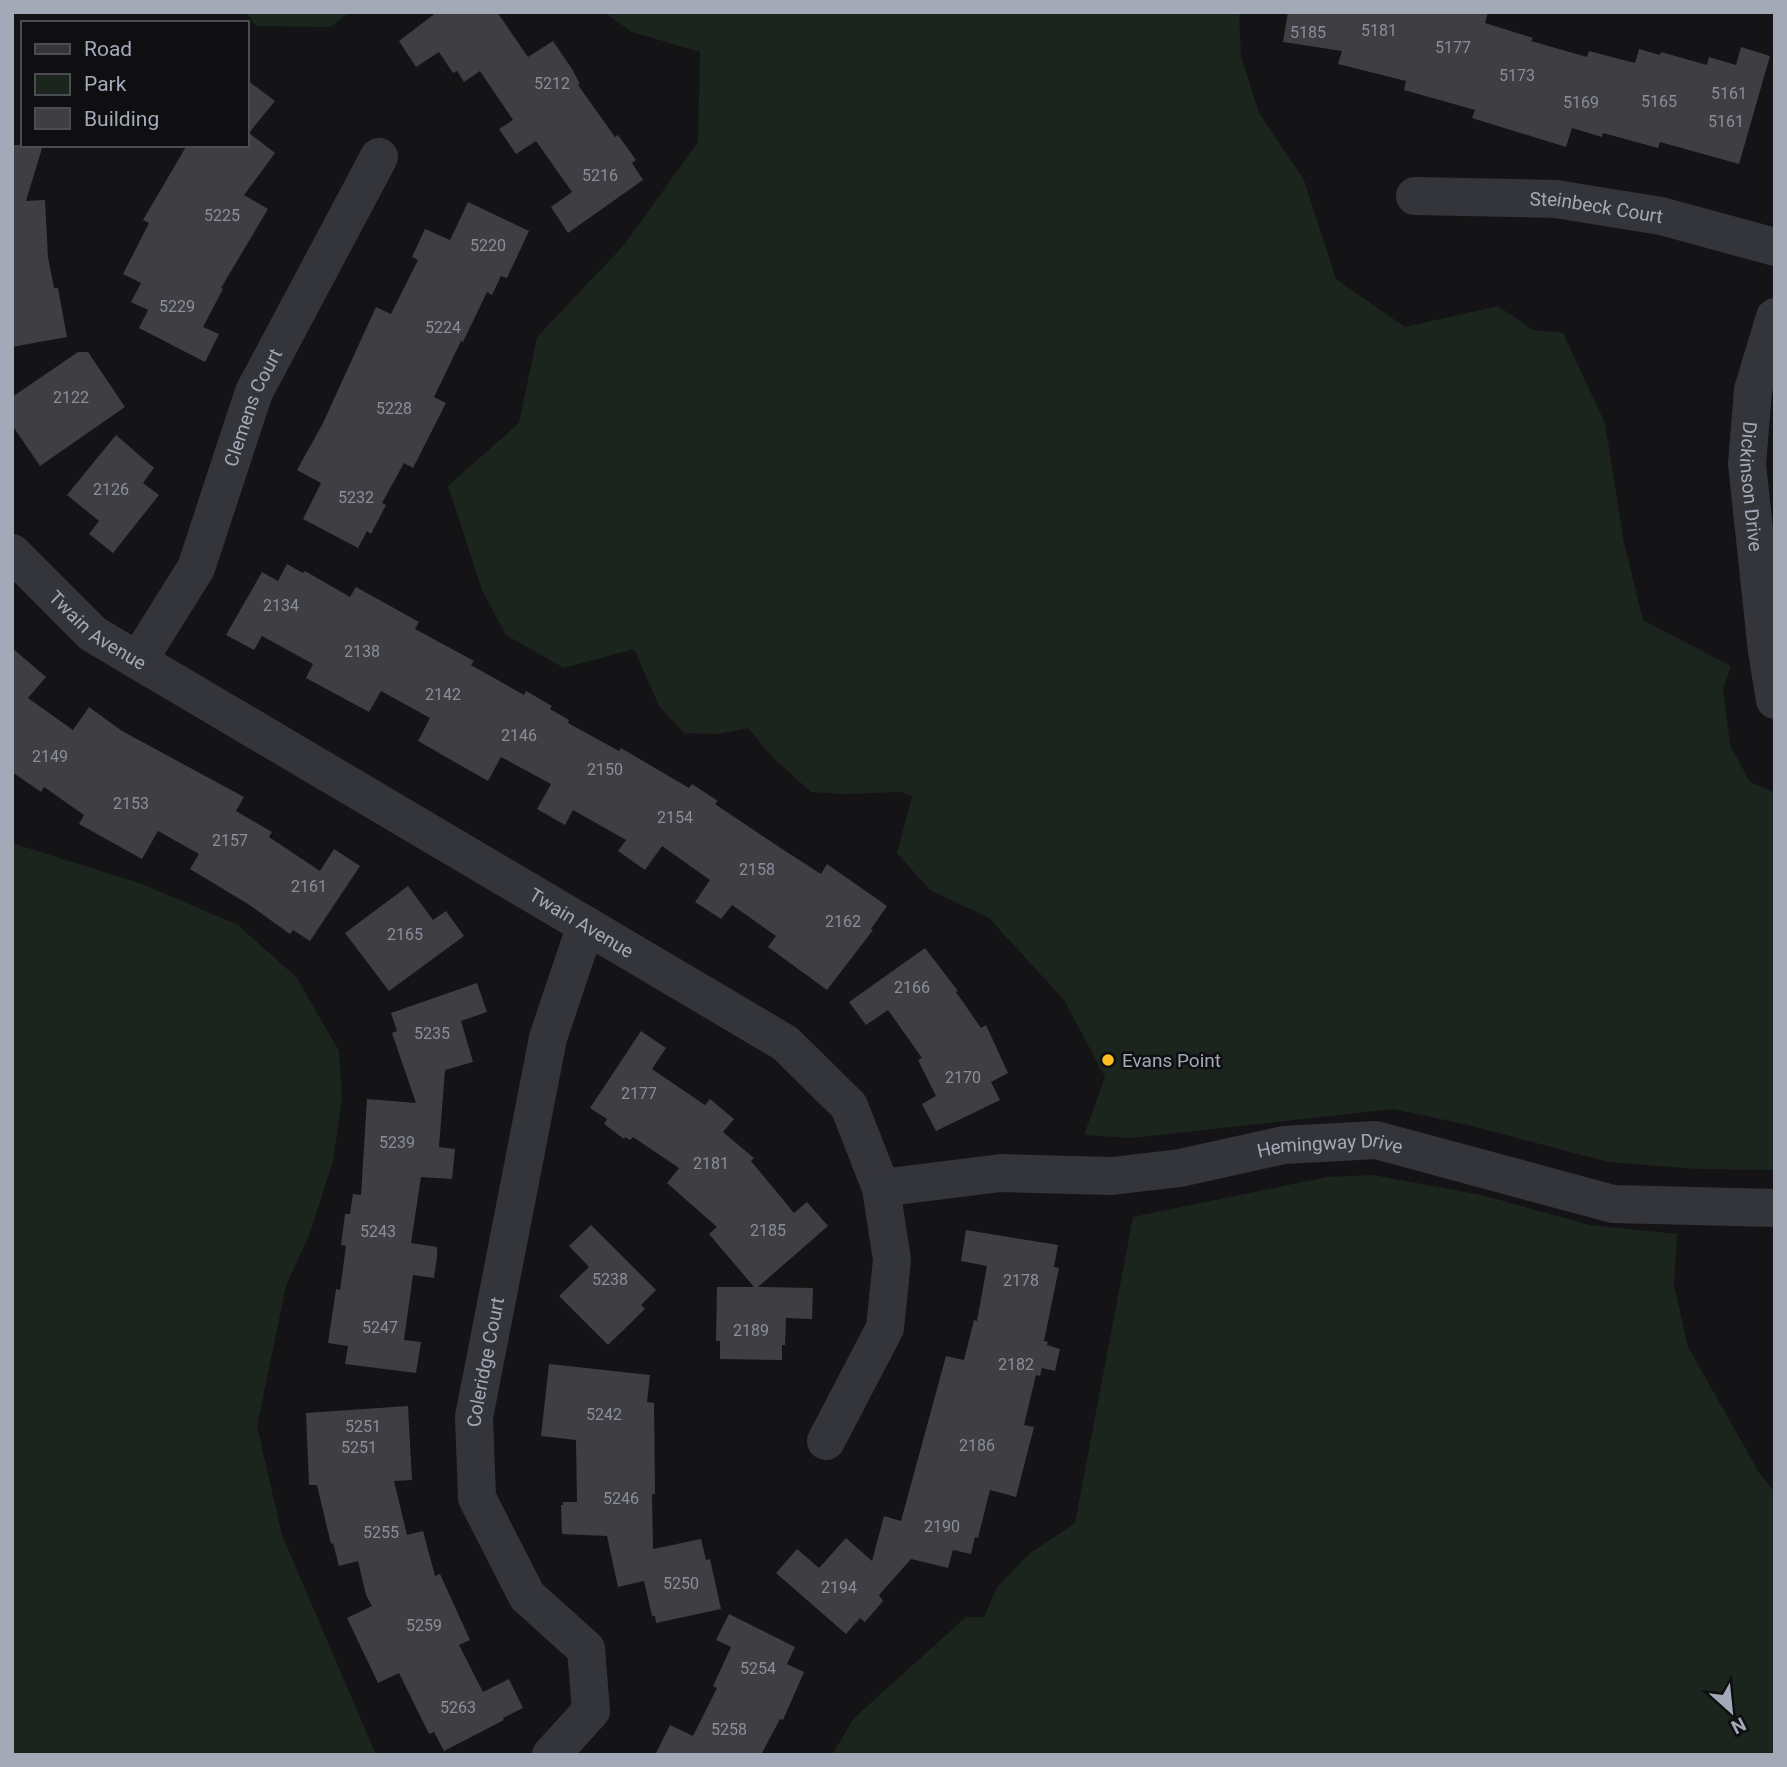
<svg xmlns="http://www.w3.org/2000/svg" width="1787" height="1767" font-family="Roboto,sans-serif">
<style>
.green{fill:#1b241d}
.building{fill:#3e3e43}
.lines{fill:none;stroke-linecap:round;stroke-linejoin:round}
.minor{stroke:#34353b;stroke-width:38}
.poi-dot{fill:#ffbd22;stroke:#0f0f11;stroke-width:2.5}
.labels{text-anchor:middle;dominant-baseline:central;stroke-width:5;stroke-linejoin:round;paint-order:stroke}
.number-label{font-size:16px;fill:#8a8e9a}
.street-label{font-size:19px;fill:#a4a9b7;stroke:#0f0f11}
.poi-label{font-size:19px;fill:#a4a9b7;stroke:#0f0f11;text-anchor:start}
</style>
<rect width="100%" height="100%" fill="#141416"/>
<path class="green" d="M 246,12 L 350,12 L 330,27 L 256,26 Z
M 604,12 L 1239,12 L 1241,56 L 1259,113 L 1304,180 L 1336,279 L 1405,327 L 1498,306 L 1533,330 L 1563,333 L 1605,423 L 1624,543 L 1643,620 L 1731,666 L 1723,689 L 1730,745 L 1750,782 L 1775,793 L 1775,1170 L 1698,1169 L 1608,1162 L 1468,1125 L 1393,1109 L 1132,1138 L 1084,1135 L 1105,1077 L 1064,1000 L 989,918 L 930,890 L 897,853 L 912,796 L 901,792 L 846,794 L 811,792 L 771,756 L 748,728 L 718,734 L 684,733 L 659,706 L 634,649 L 564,668 L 506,635 L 482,590 L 448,486 L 519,423 L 537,337 L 624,245 L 698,142 L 700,52 L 632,32 Z
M 12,843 L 142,884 L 238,925 L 297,978 L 339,1051 L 342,1099 L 333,1161 L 310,1233 L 286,1286 L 257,1426 L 282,1535 L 376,1755 L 12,1755 Z
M 1373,1175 L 1482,1195 L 1589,1225 L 1677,1234 L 1674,1285 L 1688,1347 L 1760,1474 L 1775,1492 L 1775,1755 L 832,1755 L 854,1718 L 966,1617 L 984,1617 L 997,1587 L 1029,1554 L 1075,1523 L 1133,1217 L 1327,1177 Z"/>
<path class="building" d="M 437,12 L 497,12 L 528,57 L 553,41 L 572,69 L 580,84 L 578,85 L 615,137 L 618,135 L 636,160 L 632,163 L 643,180 L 568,233 L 551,207 L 572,192 L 536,141 L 516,154 L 499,129 L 513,120 L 480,71 L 464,82 L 457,71 L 453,73 L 439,52 L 416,67 L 399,41 Z
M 1288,12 L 1488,12 L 1485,23 L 1533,38 L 1531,41 L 1587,57 L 1589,51 L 1635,63 L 1639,49 L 1660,55 L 1661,52 L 1707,65 L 1709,57 L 1736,65 L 1741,47 L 1770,56 L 1739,164 L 1660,142 L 1658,148 L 1603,133 L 1602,137 L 1572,128 L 1566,147 L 1472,118 L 1475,110 L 1404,90 L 1406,81 L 1338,64 L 1342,51 L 1283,42 Z
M 247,80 L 275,101 L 249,133 L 275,153 L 244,195 L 268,209 L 221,288 L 223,289 L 203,327 L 219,334 L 205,362 L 139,328 L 148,310 L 131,302 L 141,283 L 123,274 L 149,223 L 143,220 L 187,145 L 247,145 Z
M 12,145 L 43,145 L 26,201 L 45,200 L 48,257 L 54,288 L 58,288 L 67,337 L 12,347 Z
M 468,202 L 529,231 L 507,278 L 501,276 L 492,295 L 487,292 L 463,342 L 461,341 L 434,397 L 446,403 L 413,468 L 404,463 L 382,503 L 386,505 L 371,534 L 367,531 L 358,548 L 303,519 L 321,483 L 297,470 L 323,423 L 376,307 L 391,314 L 418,260 L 412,257 L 425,229 L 450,240 Z
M 78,352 L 88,352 L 125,407 L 40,466 L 12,425 L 12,397 Z
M 116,435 L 154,468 L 143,483 L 159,495 L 113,553 L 89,534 L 99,521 L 67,495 Z
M 287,564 L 303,573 L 305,571 L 350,597 L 356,587 L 419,622 L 415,629 L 474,661 L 471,665 L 524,695 L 526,691 L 552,706 L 550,709 L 569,720 L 568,723 L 619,751 L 621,748 L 689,788 L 692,784 L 718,801 L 715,804 L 779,847 L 821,874 L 827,864 L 887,906 L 871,929 L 873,930 L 827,990 L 768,947 L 776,936 L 732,905 L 721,919 L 695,902 L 710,880 L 662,846 L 645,870 L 618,851 L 626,840 L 573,810 L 565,825 L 537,809 L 551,784 L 501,757 L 488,781 L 418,741 L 430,718 L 381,691 L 369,712 L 306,678 L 313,664 L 262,636 L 254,650 L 226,635 L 262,572 L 278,581 Z
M 12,648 L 46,677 L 28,698 L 73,730 L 89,707 L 122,731 L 244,797 L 236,811 L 272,832 L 269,837 L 320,871 L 334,849 L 360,866 L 310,941 L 293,930 L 290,934 L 248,904 L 190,869 L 199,854 L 158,831 L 142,859 L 79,824 L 84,815 L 44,787 L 41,792 L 12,772 Z
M 408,886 L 433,920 L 446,911 L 464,936 L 389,991 L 345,933 Z
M 925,948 L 958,991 L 956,992 L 981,1028 L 986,1025 L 1008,1073 L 991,1082 L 1000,1100 L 936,1131 L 922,1104 L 936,1096 L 918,1060 L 922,1058 L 888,1010 L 866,1025 L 849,1002 Z
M 477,983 L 487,1012 L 461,1021 L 473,1062 L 445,1070 L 439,1147 L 455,1149 L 452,1179 L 421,1177 L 411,1243 L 437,1247 L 437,1257 L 434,1278 L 413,1275 L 404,1340 L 421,1342 L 416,1373 L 345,1364 L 348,1346 L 328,1343 L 336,1289 L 340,1290 L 346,1246 L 341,1245 L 345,1214 L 350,1214 L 353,1194 L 361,1195 L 367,1099 L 416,1103 L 392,1033 L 397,1031 L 391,1013 Z
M 641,1031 L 666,1048 L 652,1069 L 705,1105 L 710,1099 L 734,1119 L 723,1132 L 754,1158 L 751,1161 L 794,1213 L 807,1202 L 828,1226 L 758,1287 L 813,1288 L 812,1319 L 786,1318 L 785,1345 L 782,1345 L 782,1360 L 720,1359 L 720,1341 L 716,1341 L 717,1287 L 754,1287 L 709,1234 L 717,1227 L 667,1183 L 679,1168 L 633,1137 L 630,1140 L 625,1137 L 624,1139 L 604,1124 L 607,1119 L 590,1108 Z
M 591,1225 L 656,1290 L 641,1305 L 645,1309 L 608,1345 L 559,1296 L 589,1267 L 569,1246 Z
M 966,1230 L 1058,1245 L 1054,1267 L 1059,1268 L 1044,1341 L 1048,1342 L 1047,1345 L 1060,1349 L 1055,1371 L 1042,1368 L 1040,1376 L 1036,1375 L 1024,1425 L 1034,1427 L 1016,1497 L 990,1490 L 978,1538 L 975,1537 L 971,1554 L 953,1550 L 948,1568 L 911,1559 L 879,1595 L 883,1601 L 865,1622 L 860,1618 L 846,1634 L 776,1573 L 797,1549 L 819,1568 L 846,1538 L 872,1561 L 884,1516 L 901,1521 L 946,1356 L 964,1360 L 974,1320 L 977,1321 L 987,1266 L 961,1261 Z
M 549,1364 L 650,1375 L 647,1402 L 654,1403 L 655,1494 L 652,1494 L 653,1549 L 701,1539 L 706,1560 L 710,1559 L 721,1609 L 656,1623 L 655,1616 L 652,1616 L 644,1581 L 618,1587 L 607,1536 L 562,1534 L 561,1505 L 563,1505 L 563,1502 L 577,1502 L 576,1440 L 541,1436 Z
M 408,1406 L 412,1480 L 394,1481 L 407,1535 L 423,1531 L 435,1576 L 440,1574 L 470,1640 L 459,1645 L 483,1692 L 509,1679 L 523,1708 L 503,1718 L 504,1720 L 444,1751 L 434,1732 L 429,1734 L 399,1673 L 378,1683 L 347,1618 L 372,1606 L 366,1595 L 358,1561 L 339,1566 L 333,1543 L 331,1544 L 317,1485 L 309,1485 L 306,1413 Z
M 729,1614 L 795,1647 L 787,1664 L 804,1672 L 783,1720 L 780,1719 L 761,1755 L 655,1755 L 670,1725 L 693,1736 L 717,1688 L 713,1686 L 731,1647 L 716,1640 Z"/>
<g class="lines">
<g class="minor">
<path id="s1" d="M 1415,196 L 1556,199 L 1661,216 L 1775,247"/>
<path id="s2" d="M 1775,317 L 1753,390 L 1747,464 L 1767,651 L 1775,700"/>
<path id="s3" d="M 12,553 L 93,634 L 785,1043 L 849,1106 L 881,1188 L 892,1260 L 885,1328 L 826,1441"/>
<path id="s4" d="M 138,661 L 196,568 L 254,392 L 379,157"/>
<path id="s5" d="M 881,1188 L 1001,1173 L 1112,1176 L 1180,1168 L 1284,1145 L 1376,1140 L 1613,1204 L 1775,1208"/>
<path id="s6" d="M 551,1755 L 591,1711 L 586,1649 L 527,1596 L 477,1498 L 474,1417 L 548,1038 L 586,925"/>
</g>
</g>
<circle class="poi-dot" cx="1108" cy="1060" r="7"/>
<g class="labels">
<g class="number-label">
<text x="1379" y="30">5181</text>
<text x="1308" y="32">5185</text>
<text x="1453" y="47">5177</text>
<text x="1517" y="75">5173</text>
<text x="552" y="83">5212</text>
<text x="1729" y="93">5161</text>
<text x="1659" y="101">5165</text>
<text x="1581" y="102">5169</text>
<text x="1726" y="121">5161</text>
<text x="600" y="175">5216</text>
<text x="222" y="215">5225</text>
<text x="488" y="245">5220</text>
<text x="177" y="306">5229</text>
<text x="443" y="327">5224</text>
<text x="71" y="397">2122</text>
<text x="394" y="408">5228</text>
<text x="111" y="489">2126</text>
<text x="356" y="497">5232</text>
<text x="281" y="605">2134</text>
<text x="362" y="651">2138</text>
<text x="443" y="694">2142</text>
<text x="519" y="735">2146</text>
<text x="50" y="756">2149</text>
<text x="605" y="769">2150</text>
<text x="131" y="803">2153</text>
<text x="675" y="817">2154</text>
<text x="230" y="840">2157</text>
<text x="757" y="869">2158</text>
<text x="309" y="886">2161</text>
<text x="843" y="921">2162</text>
<text x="405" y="934">2165</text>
<text x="912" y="987">2166</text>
<text x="432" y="1033">5235</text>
<text x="963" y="1077">2170</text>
<text x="639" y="1093">2177</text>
<text x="397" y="1142">5239</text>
<text x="711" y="1163">2181</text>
<text x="768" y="1230">2185</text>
<text x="378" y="1231">5243</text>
<text x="610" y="1279">5238</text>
<text x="1021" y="1280">2178</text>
<text x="380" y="1327">5247</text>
<text x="751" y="1330">2189</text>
<text x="1016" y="1364">2182</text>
<text x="604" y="1414">5242</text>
<text x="363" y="1426">5251</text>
<text x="977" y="1445">2186</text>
<text x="359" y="1447">5251</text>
<text x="621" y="1498">5246</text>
<text x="942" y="1526">2190</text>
<text x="381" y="1532">5255</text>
<text x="681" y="1583">5250</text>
<text x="839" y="1587">2194</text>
<text x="424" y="1625">5259</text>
<text x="758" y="1668">5254</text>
<text x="458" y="1707">5263</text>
<text x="729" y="1729">5258</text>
</g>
<g class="street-label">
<text stroke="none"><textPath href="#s1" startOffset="182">Steinbeck Court</textPath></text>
<text stroke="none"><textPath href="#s4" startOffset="280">Clemens Court</textPath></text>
<text stroke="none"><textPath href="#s2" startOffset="173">Dickinson Drive</textPath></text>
<text stroke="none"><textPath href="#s3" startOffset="116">Twain Avenue</textPath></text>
<text stroke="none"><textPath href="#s3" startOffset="682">Twain Avenue</textPath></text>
<text stroke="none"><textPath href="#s5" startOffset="453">Hemingway Drive</textPath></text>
<text stroke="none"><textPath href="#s6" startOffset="448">Coleridge Court</textPath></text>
</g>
<g class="poi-label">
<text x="1122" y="1060">Evans Point</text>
</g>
</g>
<rect width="1787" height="1767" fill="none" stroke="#a4a9b7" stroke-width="28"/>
<rect x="21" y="21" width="228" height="126" fill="#0f0f11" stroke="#4b4d53" stroke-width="2"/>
<rect x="35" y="44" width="35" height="10" fill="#34353b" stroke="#4b4d53" stroke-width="2"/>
<text x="84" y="56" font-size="21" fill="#a4a9b7">Road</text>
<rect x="35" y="74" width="35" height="21" fill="#1b241d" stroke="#4b4d53" stroke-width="2"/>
<text x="84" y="91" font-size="21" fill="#a4a9b7">Park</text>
<rect x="35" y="108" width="35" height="21" fill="#3e3e43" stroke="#4b4d53" stroke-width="2"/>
<text x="84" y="126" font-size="21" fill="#a4a9b7">Building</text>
<g transform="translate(1731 1711) rotate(153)" stroke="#0f0f11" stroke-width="5" paint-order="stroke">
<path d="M0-5L12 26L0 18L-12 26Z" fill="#a4a9b7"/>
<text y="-10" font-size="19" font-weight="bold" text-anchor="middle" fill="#a4a9b7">N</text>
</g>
</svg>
